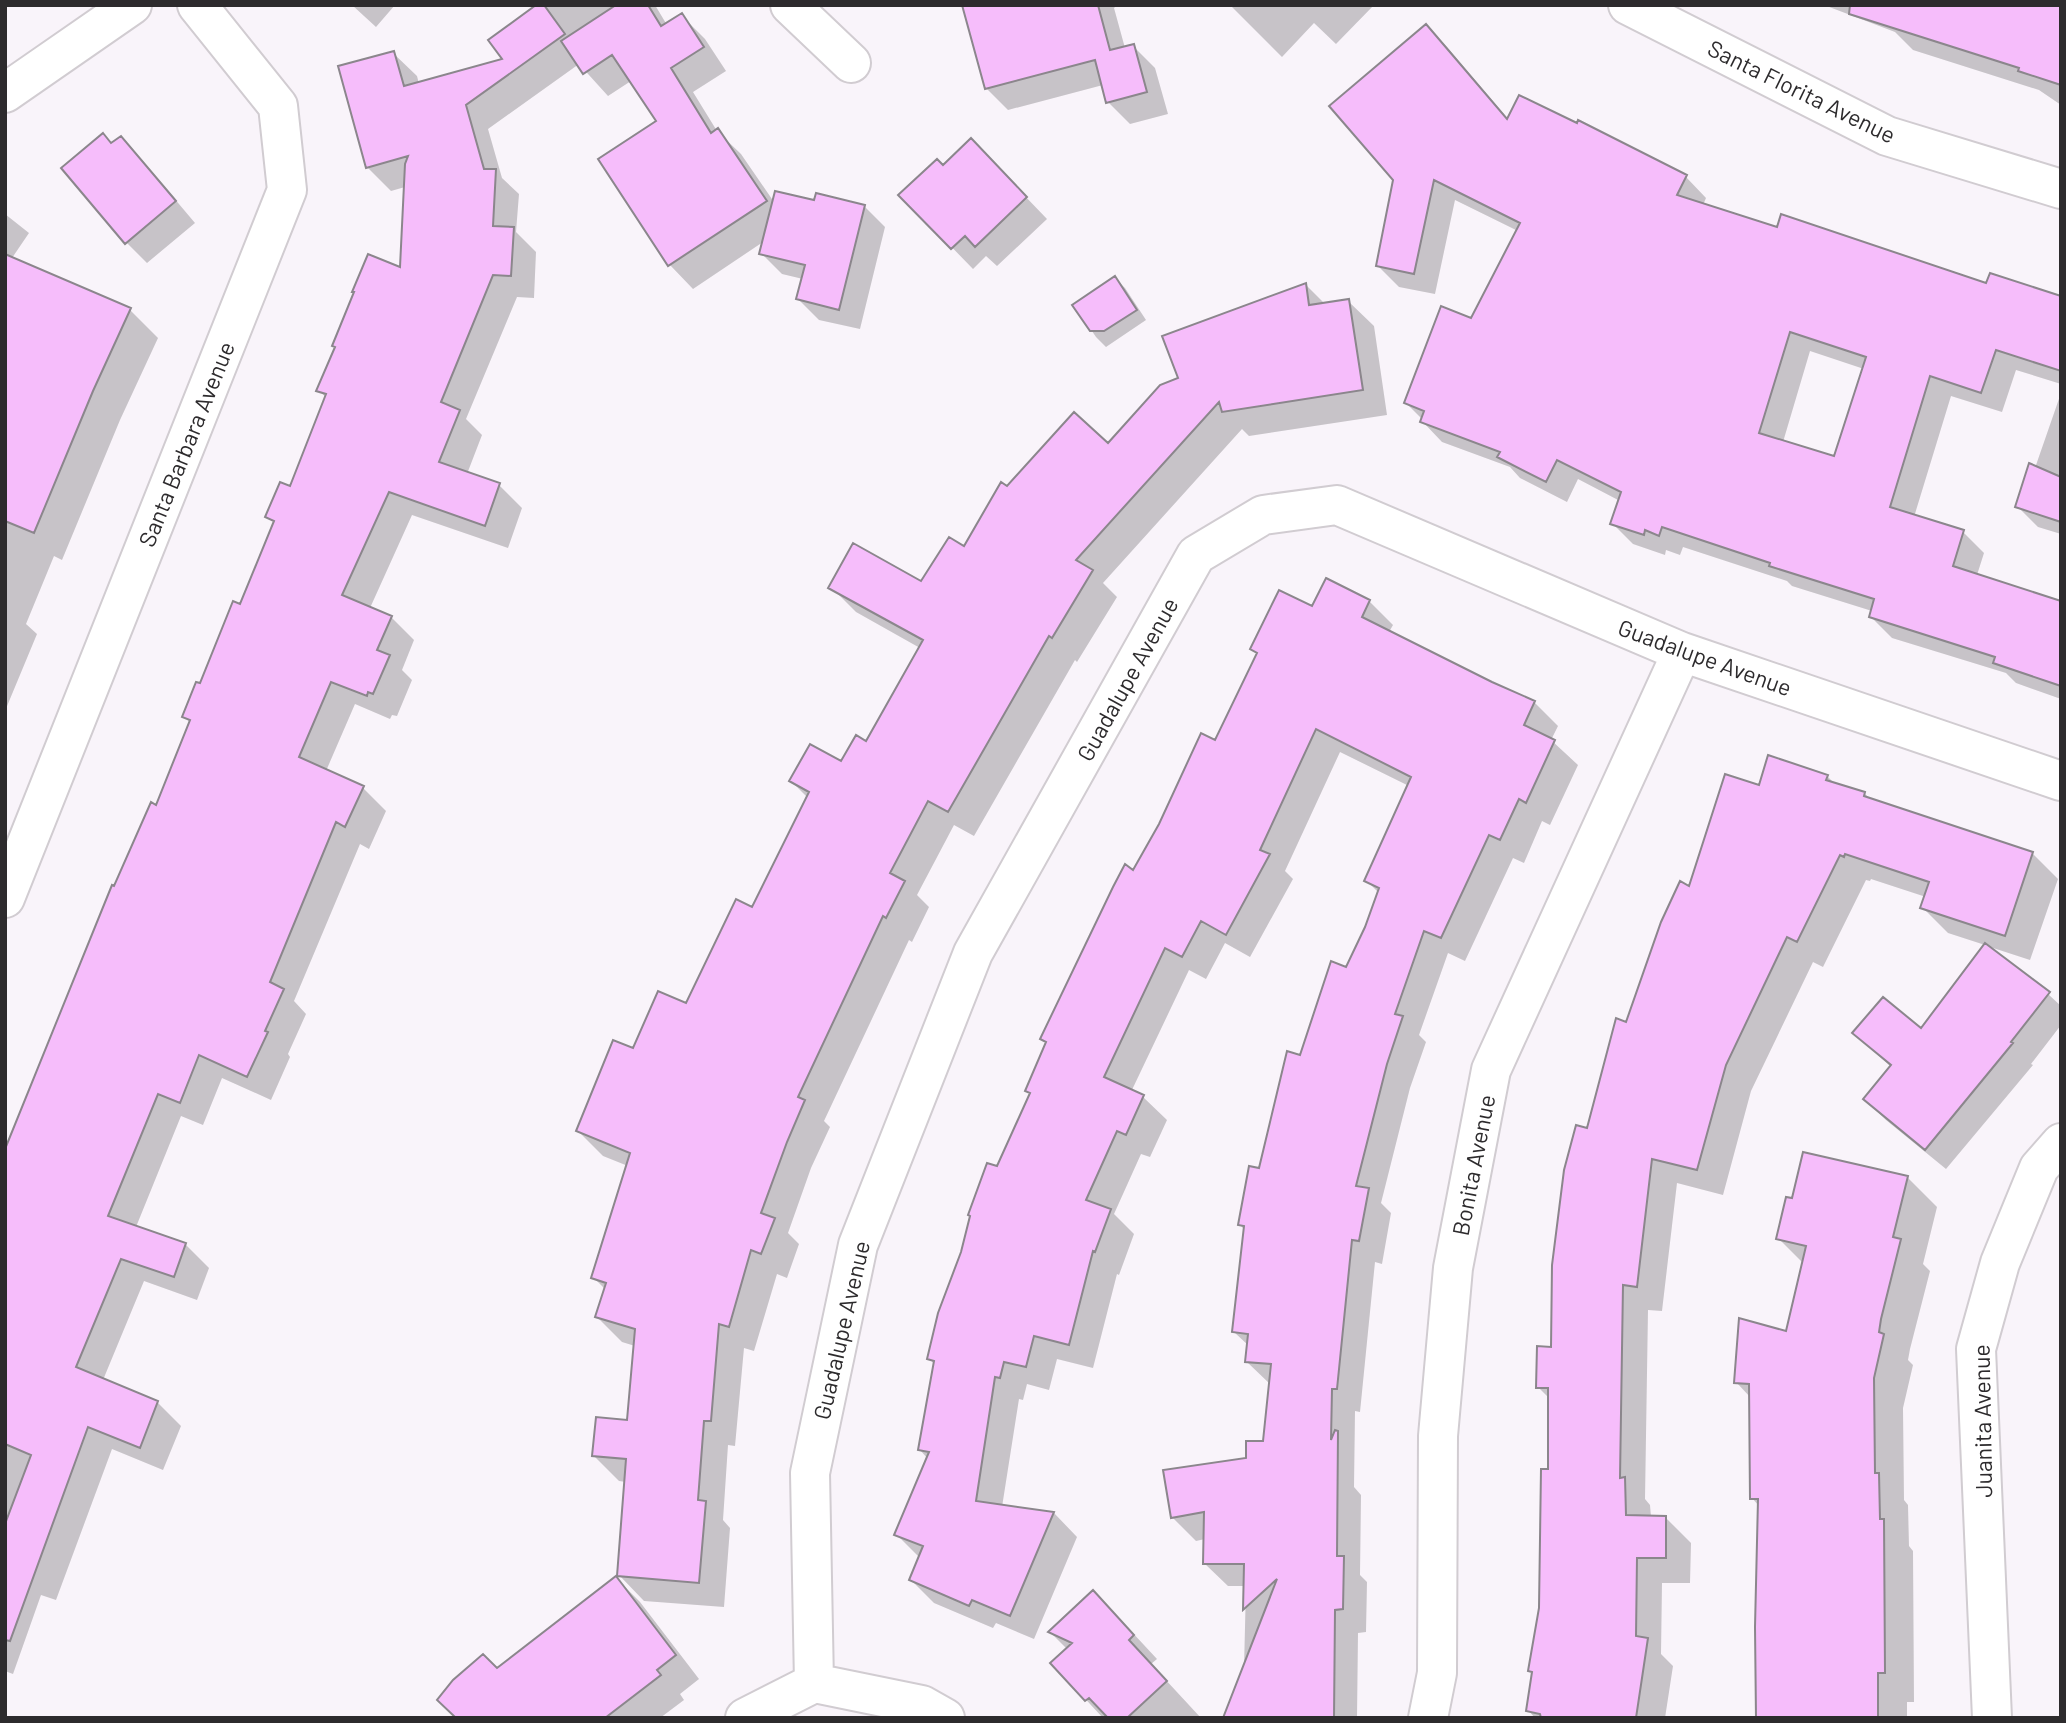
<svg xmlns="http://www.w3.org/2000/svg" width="2066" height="1723" font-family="Barlow,sans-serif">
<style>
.shadow{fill:#0003;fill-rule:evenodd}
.building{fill:#f6bdfb;stroke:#8b868c;stroke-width:2;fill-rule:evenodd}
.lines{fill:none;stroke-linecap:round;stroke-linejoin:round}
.minor-casing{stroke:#d1ccd1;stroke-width:42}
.minor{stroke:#fff;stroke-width:38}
.labels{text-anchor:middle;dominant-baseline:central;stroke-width:5;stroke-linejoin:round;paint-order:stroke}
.street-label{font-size:23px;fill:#2d2b2d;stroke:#fff}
</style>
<rect width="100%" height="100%" fill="#f9f4fa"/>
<path class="shadow" d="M 352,5 L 395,5 L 376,27 Z
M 539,5 L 655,5 L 667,25 L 681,15 L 705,39 L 726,71 L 693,92 L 717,131 L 741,154 L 774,202 L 864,206 L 885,227 L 860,329 L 819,320 L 798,299 L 803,279 L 782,274 L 761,253 L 763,242 L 693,289 L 670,265 L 600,160 L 658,122 L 631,81 L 608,96 L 579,64 L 488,129 L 502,178 L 519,194 L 516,232 L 536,252 L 534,298 L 517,297 L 466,419 L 482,435 L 467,474 L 499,485 L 522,508 L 508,548 L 412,515 L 370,608 L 391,617 L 414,640 L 402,670 L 412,680 L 397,716 L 392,715 L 390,719 L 355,704 L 326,771 L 363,788 L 386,811 L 369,849 L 360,844 L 294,1001 L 306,1014 L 288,1054 L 290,1057 L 271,1100 L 222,1078 L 203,1125 L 181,1116 L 136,1227 L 185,1244 L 209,1268 L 197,1300 L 144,1281 L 103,1380 L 157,1402 L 181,1426 L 163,1470 L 112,1449 L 56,1600 L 41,1595 L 13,1674 L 5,1671 L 5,1154 L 115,888 L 157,807 L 191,723 L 184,717 L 241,606 L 275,524 L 267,516 L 291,489 L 327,398 L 318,390 L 401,270 L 405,187 L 391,191 L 367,167 L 393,53 L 417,76 L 419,84 L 505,60 Z
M 961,5 L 1117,5 L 1114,8 L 1125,48 L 1133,46 L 1155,68 L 1168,114 L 1130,124 L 1108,102 L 1103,85 L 1008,110 L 986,88 L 965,11 Z
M 1230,5 L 1374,5 L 1336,44 L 1314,23 L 1282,57 Z
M 1824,5 L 2061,5 L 2061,105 L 2039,90 L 1913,50 L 1895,32 Z
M 1426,26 L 1447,47 L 1509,120 L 1686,177 L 1706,198 L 1703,205 L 1778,229 L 2061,304 L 2061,384 L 2016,370 L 2002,412 L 1951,396 L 1914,517 L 1963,532 L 1984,553 L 1977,575 L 2061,603 L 2061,699 L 2016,683 L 2006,673 L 1892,638 L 1871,617 L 1872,611 L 1792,586 L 1787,581 L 1683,547 L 1680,555 L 1666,550 L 1665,555 L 1633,544 L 1612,523 L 1620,501 L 1578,479 L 1567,502 L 1520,478 L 1510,467 L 1442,442 L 1422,421 L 1422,419 L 1406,403 L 1472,320 L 1518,231 L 1455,200 L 1435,294 L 1399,287 L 1378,266 ZM 1810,351 L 1864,369 L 1836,458 L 1783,442 Z
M 120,138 L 141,159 L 195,223 L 147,263 L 126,242 L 112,145 Z
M 992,162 L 1047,219 L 997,266 L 986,256 L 973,269 L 901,195 L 943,167 Z
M 5,214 L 29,233 L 12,258 L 130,310 L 158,338 L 120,420 L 62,560 L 54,556 L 26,624 L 37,634 L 5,711 Z
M 1115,278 L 1125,288 L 1146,320 L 1106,347 L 1096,337 L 1075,306 Z
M 1306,285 L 1325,304 L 1348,301 L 1374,326 L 1387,415 L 1249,436 L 1242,429 L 1103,583 L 1117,597 L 1077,662 L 1075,660 L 974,836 L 954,825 L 917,895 L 929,907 L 912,942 L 909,940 L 824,1121 L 830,1127 L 811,1168 L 788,1233 L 799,1244 L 787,1278 L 777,1274 L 754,1351 L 744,1348 L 735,1446 L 728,1445 L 723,1520 L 730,1528 L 724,1607 L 644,1601 L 619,1575 L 626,1482 L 619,1481 L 594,1456 L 629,1422 L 635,1346 L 622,1342 L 597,1317 L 606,1290 L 593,1277 L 628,1166 L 603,1156 L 578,1131 L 634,1051 L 687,1005 L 753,909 L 808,798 L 791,781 L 841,763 L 867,743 L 920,648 L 856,612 L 831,587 L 922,583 L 965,548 L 1007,488 L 1108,445 L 1180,379 Z
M 2061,393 L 2061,534 L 2038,527 L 2017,506 L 2035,468 Z
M 1369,601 L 1393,625 L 1389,632 L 1492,684 L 1534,702 L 1558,726 L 1551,740 L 1578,765 L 1550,825 L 1542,821 L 1524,863 L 1513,858 L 1465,961 L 1448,953 L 1419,1035 L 1426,1042 L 1410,1088 L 1381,1203 L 1391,1213 L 1382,1264 L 1375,1262 L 1360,1412 L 1355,1411 L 1354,1487 L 1361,1495 L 1360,1575 L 1367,1582 L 1366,1632 L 1358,1633 L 1357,1718 L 1225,1718 L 1244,1668 L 1246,1586 L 1228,1586 L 1204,1563 L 1205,1539 L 1196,1541 L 1172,1517 L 1247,1460 L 1265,1442 L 1271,1385 L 1247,1362 L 1249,1346 L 1234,1332 L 1245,1230 L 1240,1225 L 1301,1057 L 1367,927 L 1379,893 L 1366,880 L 1409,786 L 1340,752 L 1285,871 L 1293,879 L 1250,957 L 1225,943 L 1206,979 L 1189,970 L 1131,1092 L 1143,1097 L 1167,1120 L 1150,1157 L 1141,1154 L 1114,1214 L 1134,1234 L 1119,1275 L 1117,1274 L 1093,1368 L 1057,1359 L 1049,1390 L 1027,1384 L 1023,1400 L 1019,1399 L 1002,1507 L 1054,1513 L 1077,1537 L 1034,1639 L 996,1623 L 993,1628 L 934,1603 L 911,1580 L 920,1558 L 896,1534 L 928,1459 L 920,1450 L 935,1365 L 929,1358 L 998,1168 L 1031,1095 L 1027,1090 L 1047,1044 L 1042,1039 L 1134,872 L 1216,742 L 1258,655 L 1252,649 L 1313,609 Z
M 1827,776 L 1835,784 L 1864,793 L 1871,800 L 2032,853 L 2058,879 L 2030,960 L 1987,946 L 2048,994 L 2061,1006 L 2061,1025 L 2031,1064 L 2033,1065 L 1946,1169 L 1886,1120 L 1865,1099 L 1891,1067 L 1854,1033 L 1921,1030 L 1985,945 L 1948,933 L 1922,907 L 1926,897 L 1871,879 L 1870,881 L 1866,880 L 1823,967 L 1813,962 L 1751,1091 L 1723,1195 L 1677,1183 L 1662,1311 L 1648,1310 L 1645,1499 L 1650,1505 L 1651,1517 L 1665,1517 L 1691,1543 L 1690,1583 L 1662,1583 L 1661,1654 L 1673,1666 L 1665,1718 L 1535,1718 L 1528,1710 L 1533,1674 L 1530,1671 L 1540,1608 L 1549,1471 L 1550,1399 L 1538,1387 L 1553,1349 L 1589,1130 L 1627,1024 L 1690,889 L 1760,787 Z
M 1907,1177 L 1937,1207 L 1923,1264 L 1930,1271 L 1910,1349 L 1908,1360 L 1913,1365 L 1903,1408 L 1904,1500 L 1908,1505 L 1909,1546 L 1913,1551 L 1914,1702 L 1907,1702 L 1907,1718 L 1758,1718 L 1759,1506 L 1752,1498 L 1751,1398 L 1736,1382 L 1787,1333 L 1803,1263 L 1778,1238 L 1794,1200 Z
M 616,1578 L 640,1602 L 699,1679 L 680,1694 L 684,1700 L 660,1718 L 458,1718 Z
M 1117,1616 L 1157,1659 L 1151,1664 L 1201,1718 L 1103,1718 L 1052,1663 L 1067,1649 L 1050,1632 Z"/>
<path class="building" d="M 536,5 L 544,5 L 565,34 L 466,105 L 484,169 L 496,169 L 493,226 L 514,227 L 511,276 L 493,275 L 441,402 L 460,410 L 439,462 L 500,483 L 485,526 L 389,492 L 342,595 L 392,616 L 377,650 L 390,655 L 373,694 L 368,692 L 367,696 L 331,682 L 299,757 L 364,786 L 345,827 L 336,822 L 270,982 L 284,989 L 265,1031 L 268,1032 L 247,1077 L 199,1055 L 180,1103 L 158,1094 L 108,1216 L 186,1243 L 174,1277 L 121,1259 L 76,1367 L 158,1401 L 140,1448 L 88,1427 L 10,1641 L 5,1640 L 5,1524 L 31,1455 L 5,1444 L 5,1149 L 112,885 L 114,886 L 151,802 L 156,805 L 190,720 L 182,717 L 196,682 L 200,683 L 233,601 L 240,604 L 274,521 L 265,517 L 280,482 L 290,486 L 326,394 L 316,391 L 335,347 L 332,346 L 354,292 L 352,292 L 368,254 L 400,267 L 405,164 L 408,156 L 366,168 L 338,66 L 394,51 L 404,86 L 502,59 L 488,40 Z
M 616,5 L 648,5 L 661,26 L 682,13 L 704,47 L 671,68 L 711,133 L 718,128 L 767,201 L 668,266 L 598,159 L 656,121 L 612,55 L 583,74 L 561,41 Z
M 962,5 L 1098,5 L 1110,50 L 1134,44 L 1147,92 L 1106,103 L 1095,60 L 985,89 Z
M 1850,5 L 2061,5 L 2061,85 L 2018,71 L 2019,68 L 1849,14 Z
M 1426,24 L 1507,119 L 1519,95 L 1577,123 L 1578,120 L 1687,175 L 1677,195 L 1777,227 L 1781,214 L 1986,283 L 1990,273 L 2061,296 L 2061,371 L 1996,350 L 1981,393 L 1930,376 L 1890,507 L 1964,530 L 1953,566 L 2061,601 L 2061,686 L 1993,663 L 1995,657 L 1869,617 L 1874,599 L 1769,566 L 1770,563 L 1662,527 L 1659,536 L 1645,530 L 1644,535 L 1610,524 L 1621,492 L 1557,460 L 1546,482 L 1497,457 L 1500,452 L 1420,422 L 1424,411 L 1404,403 L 1441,306 L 1471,318 L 1520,223 L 1434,180 L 1414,274 L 1376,266 L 1393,180 L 1329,106 ZM 1790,332 L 1866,357 L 1834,456 L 1759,433 Z
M 103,133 L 111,143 L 121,136 L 176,201 L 125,244 L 61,168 Z
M 971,138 L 1027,197 L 975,247 L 965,236 L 951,249 L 898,195 L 937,159 L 943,165 Z
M 775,191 L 814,200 L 816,193 L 865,205 L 839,310 L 796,299 L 805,265 L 759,254 Z
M 5,254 L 131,308 L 93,391 L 34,533 L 5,521 Z
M 1115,276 L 1137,310 L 1104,331 L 1090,331 L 1072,305 Z
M 1306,283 L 1309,305 L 1349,299 L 1363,390 L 1222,412 L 1219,402 L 1076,560 L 1093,570 L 1052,638 L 1049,636 L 948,812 L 928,801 L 890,873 L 905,881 L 886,918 L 883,916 L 798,1097 L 805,1100 L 787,1142 L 761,1213 L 775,1218 L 761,1254 L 751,1250 L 729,1327 L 719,1324 L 711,1421 L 704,1421 L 698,1500 L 706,1501 L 699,1583 L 617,1576 L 626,1459 L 592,1456 L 596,1417 L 627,1420 L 635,1329 L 595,1317 L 606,1283 L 591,1278 L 630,1153 L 576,1131 L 613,1040 L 633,1048 L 658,991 L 686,1003 L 736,899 L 752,907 L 809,792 L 789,781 L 810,744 L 841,761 L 856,735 L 866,741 L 923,640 L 828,588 L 853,543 L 921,581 L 949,537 L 964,546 L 1001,482 L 1007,486 L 1074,412 L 1108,443 L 1160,385 L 1178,378 L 1162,336 Z
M 2029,463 L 2061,477 L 2061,522 L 2015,507 Z
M 1326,578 L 1370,600 L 1362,617 L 1492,682 L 1535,701 L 1524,725 L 1555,740 L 1526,803 L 1519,799 L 1500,840 L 1489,835 L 1441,938 L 1424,931 L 1395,1014 L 1403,1016 L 1387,1064 L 1356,1186 L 1369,1188 L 1359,1241 L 1352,1240 L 1337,1389 L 1332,1389 L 1331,1440 L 1335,1430 L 1338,1431 L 1337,1556 L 1344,1556 L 1343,1609 L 1335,1610 L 1334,1718 L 1223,1718 L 1277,1579 L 1243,1610 L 1244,1564 L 1203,1564 L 1204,1512 L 1171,1518 L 1163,1470 L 1246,1458 L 1246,1441 L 1263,1441 L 1271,1364 L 1245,1362 L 1248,1334 L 1232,1332 L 1244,1226 L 1238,1225 L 1249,1166 L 1259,1168 L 1287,1051 L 1300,1055 L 1331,961 L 1346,967 L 1365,927 L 1379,888 L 1364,881 L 1411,777 L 1316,729 L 1260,850 L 1270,854 L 1226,935 L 1201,921 L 1182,957 L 1165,948 L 1104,1077 L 1144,1095 L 1126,1135 L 1117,1131 L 1086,1200 L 1111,1209 L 1095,1252 L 1093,1251 L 1069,1345 L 1034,1336 L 1026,1367 L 1004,1362 L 1000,1378 L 995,1377 L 976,1501 L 1054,1512 L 1010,1616 L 972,1600 L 969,1606 L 909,1580 L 923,1546 L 894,1535 L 929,1452 L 918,1450 L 934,1361 L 927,1359 L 938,1313 L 961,1252 L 970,1216 L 968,1215 L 987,1163 L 997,1166 L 1030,1093 L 1025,1091 L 1046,1042 L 1040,1039 L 1113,887 L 1125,864 L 1133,870 L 1159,824 L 1201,733 L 1215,740 L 1257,653 L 1250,649 L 1279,590 L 1312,606 Z
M 1768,755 L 1828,775 L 1826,780 L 1865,792 L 1864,796 L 2033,852 L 2005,936 L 1920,908 L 1929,882 L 1845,854 L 1844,857 L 1840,855 L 1797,942 L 1787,937 L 1726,1065 L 1697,1170 L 1652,1159 L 1637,1287 L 1623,1285 L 1620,1478 L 1625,1477 L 1626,1515 L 1666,1516 L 1666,1558 L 1637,1558 L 1636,1636 L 1648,1638 L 1636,1718 L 1541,1718 L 1540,1714 L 1526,1711 L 1532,1672 L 1528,1671 L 1539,1608 L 1541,1469 L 1548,1469 L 1548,1388 L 1536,1388 L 1537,1346 L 1551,1347 L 1552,1265 L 1564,1170 L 1576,1125 L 1587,1128 L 1616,1018 L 1626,1022 L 1661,922 L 1680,881 L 1689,886 L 1725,774 L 1759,785 Z
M 1985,943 L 2050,992 L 2011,1042 L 2013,1043 L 1925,1150 L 1863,1099 L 1891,1065 L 1852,1033 L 1883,997 L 1921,1028 Z
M 1803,1152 L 1908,1176 L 1893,1237 L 1901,1239 L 1881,1319 L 1879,1332 L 1884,1334 L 1874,1378 L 1875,1473 L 1879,1473 L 1880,1519 L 1884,1519 L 1885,1673 L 1878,1673 L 1878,1718 L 1756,1718 L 1755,1627 L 1758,1499 L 1750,1499 L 1749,1384 L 1734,1383 L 1739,1318 L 1786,1331 L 1806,1246 L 1776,1239 L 1786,1197 L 1792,1198 Z
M 616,1576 L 676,1655 L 657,1670 L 661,1675 L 605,1718 L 456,1718 L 437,1700 L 453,1680 L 483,1654 L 497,1668 Z
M 1093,1590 L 1134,1635 L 1129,1640 L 1167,1681 L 1127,1718 L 1108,1718 L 1089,1698 L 1085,1701 L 1050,1663 L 1072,1643 L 1048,1632 Z"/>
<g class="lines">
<g class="minor-casing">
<path id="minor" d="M 790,5 L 851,63
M 1628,5 L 1887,136 L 2061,189
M 5,93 L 132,5
M 5,898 L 287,190 L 278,106 L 197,5
M 814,1683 L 810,1473 L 858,1245 L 973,953 L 1196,555 L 1263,515 L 1337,505 L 1682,652 L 2061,781
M 745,1718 L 814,1683 L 922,1705 L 945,1718
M 1428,1718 L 1437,1673 L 1438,1436 L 1453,1268 L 1491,1070 L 1682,652
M 1992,1718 L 1976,1349 L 2000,1263 L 2039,1168 L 2061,1143"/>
</g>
<use href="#minor" class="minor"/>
</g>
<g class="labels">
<g class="street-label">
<text transform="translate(1802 91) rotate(26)">Santa Florita Avenue</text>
<text transform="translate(186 444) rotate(-68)">Santa Barbara Avenue</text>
<text transform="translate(1705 657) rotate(20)">Guadalupe Avenue</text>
<text transform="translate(1127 679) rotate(-61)">Guadalupe Avenue</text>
<text transform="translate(1473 1165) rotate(-79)">Bonita Avenue</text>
<text transform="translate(841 1330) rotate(-77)">Guadalupe Avenue</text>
<text transform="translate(1982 1421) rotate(-91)">Juanita Avenue</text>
</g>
</g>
<rect width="2066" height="1723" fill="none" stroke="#2d2b2d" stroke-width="14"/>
</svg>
